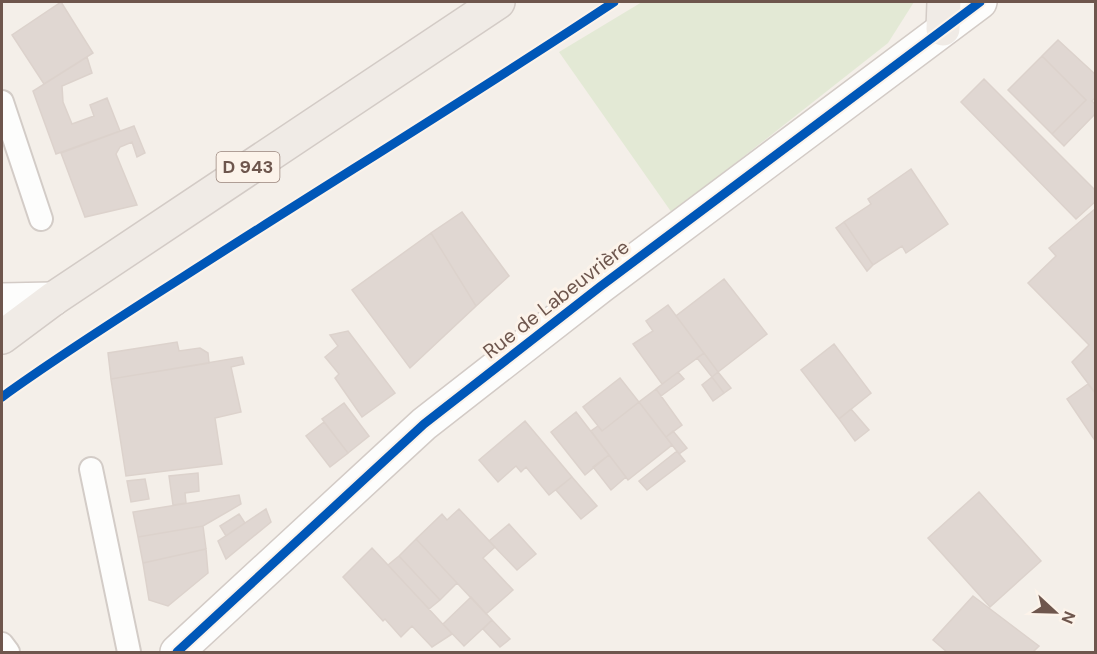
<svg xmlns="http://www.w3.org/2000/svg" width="1097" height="654" font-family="'DM Sans',sans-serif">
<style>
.green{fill:#e3e9d5}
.building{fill:#e0d7d2;stroke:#dcd2cc;stroke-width:1.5}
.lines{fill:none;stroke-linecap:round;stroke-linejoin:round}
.lane-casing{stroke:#d3ccc7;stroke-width:26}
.secondary-casing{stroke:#d3cbc6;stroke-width:36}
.primary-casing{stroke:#d3cbc6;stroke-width:36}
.lane{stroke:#fdfdfc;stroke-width:22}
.secondary{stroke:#fdfdfc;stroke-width:33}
.primary{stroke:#f0ebe6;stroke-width:33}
.cycleway-casing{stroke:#fcf3ea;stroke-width:13}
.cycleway{stroke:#0057b8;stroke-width:9}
.labels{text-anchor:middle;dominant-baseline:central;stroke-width:6;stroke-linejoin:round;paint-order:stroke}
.shield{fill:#fcf3ea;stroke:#99857c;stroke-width:1.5}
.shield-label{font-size:18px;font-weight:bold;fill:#6e564d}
.street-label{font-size:20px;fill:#6e564d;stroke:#fcf3ea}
</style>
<rect width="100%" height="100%" fill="#f4efe9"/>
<path class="green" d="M 642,2 L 914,2 L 888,43 L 672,213 L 559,52 Z"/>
<path class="building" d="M 61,2 L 93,53 L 44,84 L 12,35 Z
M 1058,40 L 1096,75 L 1096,97 L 1092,101 L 1096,105 L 1096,113 L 1064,146 L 1052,134 L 1086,100 L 1042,56 Z
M 1042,56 L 1086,100 L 1052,134 L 1008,90 Z
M 87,57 L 92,73 L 62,86 L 63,102 L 72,124 L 94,116 L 90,105 L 107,98 L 120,131 L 56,154 L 33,91 Z
M 984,79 L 1096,191 L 1096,201 L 1076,219 L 961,102 Z
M 134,126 L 145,153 L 137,157 L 132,142 L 120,147 L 116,154 L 137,205 L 85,217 L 61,153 Z
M 911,169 L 948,224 L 906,253 L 902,246 L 873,265 L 844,222 L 871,204 L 868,199 Z
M 1096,208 L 1096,394 L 1072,362 L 1089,345 L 1028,283 L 1056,256 L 1049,248 Z
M 462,212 L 509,276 L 476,306 L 431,233 Z
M 844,222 L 873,265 L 867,271 L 836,228 Z
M 431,233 L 476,306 L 410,368 L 352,290 Z
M 724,279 L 767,334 L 718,372 L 676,316 Z
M 668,305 L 704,353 L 662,384 L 633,344 L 653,331 L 646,321 Z
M 348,331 L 395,393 L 362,417 L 335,378 L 339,374 L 325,357 L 338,346 L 330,335 Z
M 177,342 L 179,351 L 200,348 L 208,353 L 209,363 L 111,379 L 108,353 Z
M 834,344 L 871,393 L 839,419 L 801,370 Z
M 704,353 L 718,372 L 712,377 L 697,358 Z
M 242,357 L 244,364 L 231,367 L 241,412 L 215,418 L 222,464 L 126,476 L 111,379 Z
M 678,372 L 684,379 L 661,396 L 656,389 Z
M 718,372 L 731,388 L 724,393 L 712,377 Z
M 712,377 L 724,393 L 713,401 L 702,385 Z
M 620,378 L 639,402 L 602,431 L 583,407 Z
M 1088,384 L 1096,394 L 1096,442 L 1067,399 Z
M 656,389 L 682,425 L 666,437 L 639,402 Z
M 639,402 L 672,445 L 628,480 L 591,431 L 598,426 L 602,431 Z
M 344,403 L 369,436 L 348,453 L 322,419 Z
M 851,409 L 869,430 L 855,441 L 839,419 Z
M 576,412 L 609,455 L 585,475 L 551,432 Z
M 525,421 L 572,477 L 549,495 L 526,467 L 521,472 L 516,466 L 498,482 L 479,460 Z
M 324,422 L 348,453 L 330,467 L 306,436 Z
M 673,431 L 687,448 L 679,454 L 666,437 Z
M 677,451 L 685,461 L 647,490 L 639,481 Z
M 609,455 L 626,477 L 611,490 L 593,467 Z
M 198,473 L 199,491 L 185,493 L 186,503 L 173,505 L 169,476 Z
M 572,477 L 597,506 L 581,519 L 556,490 Z
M 145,479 L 149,499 L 131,502 L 127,481 Z
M 979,492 L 1041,561 L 990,607 L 928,538 Z
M 239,495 L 241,504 L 203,526 L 138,537 L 133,512 Z
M 266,509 L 271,522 L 226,559 L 218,541 Z
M 459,509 L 495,547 L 483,558 L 513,590 L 486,614 L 416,539 L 442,514 L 447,520 Z
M 239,514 L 245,523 L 226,536 L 220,526 Z
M 509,524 L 536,554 L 517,570 L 489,541 Z
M 203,526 L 206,549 L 143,563 L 138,537 Z
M 416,539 L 457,583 L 440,600 L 399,556 Z
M 372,548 L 388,565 L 452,634 L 432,647 L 412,626 L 401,637 L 385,619 L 383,621 L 343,577 Z
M 206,549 L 208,573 L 168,606 L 149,600 L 143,563 Z
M 399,556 L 440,600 L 429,609 L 388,565 Z
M 973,596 L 1039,646 L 1033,652 L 947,652 L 933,640 Z
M 471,597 L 492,620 L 464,646 L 443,624 Z
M 492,620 L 510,639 L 500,647 L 483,629 Z"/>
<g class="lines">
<g class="lane-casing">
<path id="lane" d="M 2,102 L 41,219
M 91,469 L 129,652
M 2,644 L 8,652"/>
</g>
<g class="secondary-casing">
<path id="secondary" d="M 2,300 L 53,299
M 177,652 L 424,424 L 601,286 L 980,2"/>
</g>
<g class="primary-casing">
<path id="primary" d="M 943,29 L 944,2
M 2,337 L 53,299 L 498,2"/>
</g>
<use href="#lane" class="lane"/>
<use href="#secondary" class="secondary"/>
<use href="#primary" class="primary"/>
<g class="cycleway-casing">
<path id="cycleway" d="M 2,397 C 60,355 122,316 183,277 C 326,185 472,96 614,2
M 177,652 L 424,424 L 601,286 L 980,2"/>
</g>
<use href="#cycleway" class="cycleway"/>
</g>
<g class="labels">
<rect class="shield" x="216.5" y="152" width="63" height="30" rx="4.5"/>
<g class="shield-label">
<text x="248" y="167">D 943</text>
</g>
<g class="street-label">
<text transform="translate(556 299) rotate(-38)">Rue de Labeuvrière</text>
</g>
</g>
<rect width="1097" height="654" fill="none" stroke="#6e564d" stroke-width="6"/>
<g transform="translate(1055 612) rotate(112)" stroke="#fcf3ea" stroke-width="4.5" paint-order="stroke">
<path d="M0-4.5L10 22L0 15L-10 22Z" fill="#6e564d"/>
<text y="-9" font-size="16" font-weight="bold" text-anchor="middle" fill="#6e564d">N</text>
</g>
</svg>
